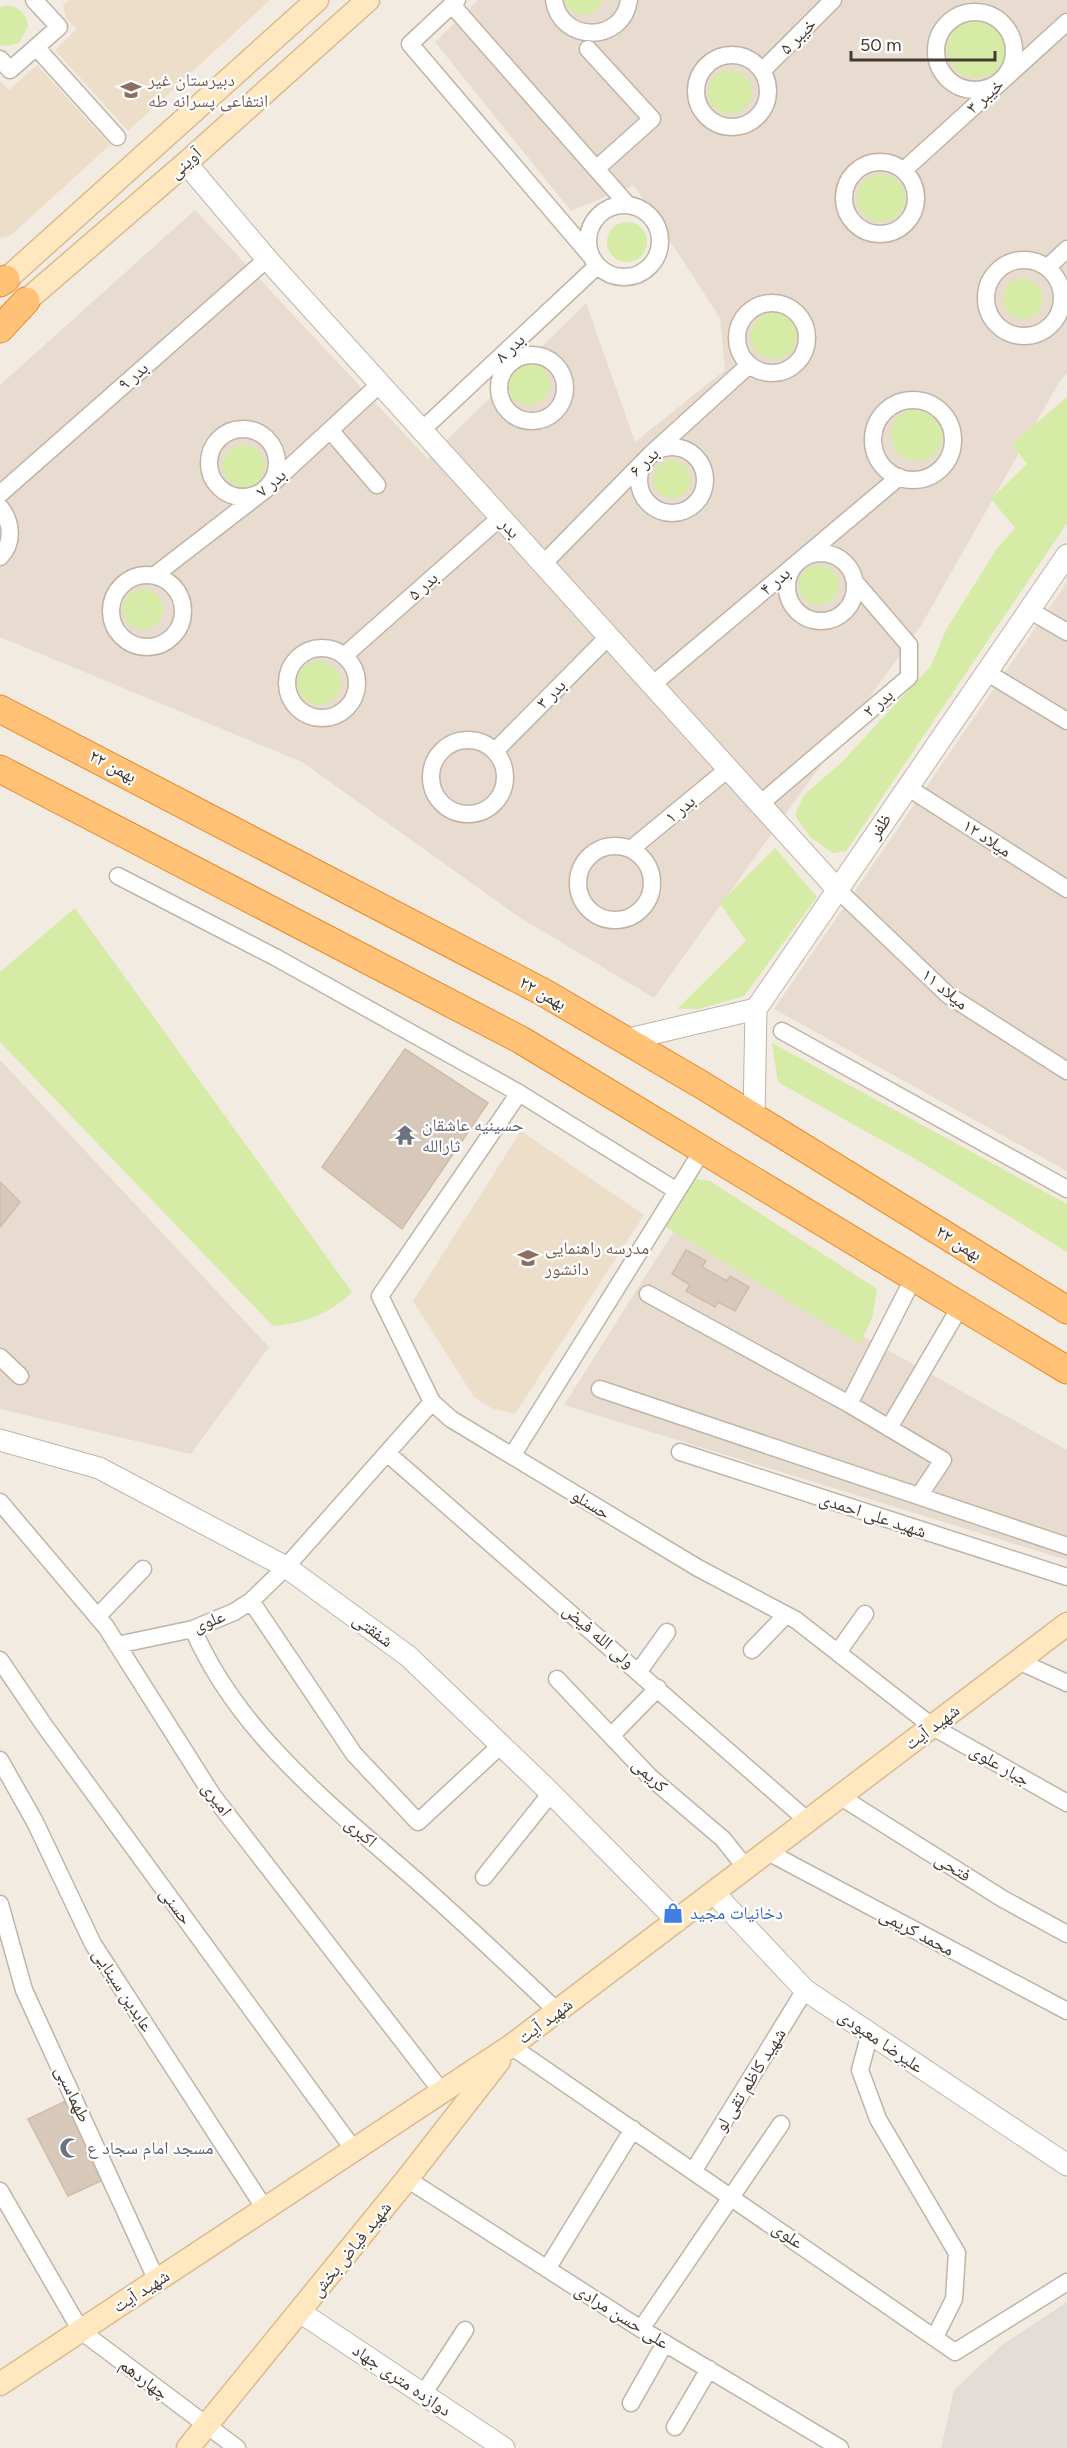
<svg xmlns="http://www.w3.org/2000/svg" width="1067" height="2448" font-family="Figtree,'Noto Naskh Arabic',sans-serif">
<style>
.residential{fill:#e7dccf}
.industrial{fill:#e4dcd7}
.education{fill:#eddeca}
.green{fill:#d5eba6}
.building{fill:#d8c8b9;stroke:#d0bca9;stroke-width:1.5}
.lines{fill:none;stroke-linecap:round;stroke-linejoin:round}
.minor-casing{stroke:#c1b4a6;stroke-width:19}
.tertiary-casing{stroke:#c1b4a6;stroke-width:23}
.secondary-casing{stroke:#d9bc8f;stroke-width:25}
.trunk-casing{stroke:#e98725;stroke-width:29}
.minor{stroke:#fff;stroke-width:16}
.tertiary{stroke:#fff;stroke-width:21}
.secondary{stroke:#ffe7bf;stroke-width:22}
.trunk{stroke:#ffc277;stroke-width:27}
.labels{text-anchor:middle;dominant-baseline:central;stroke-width:4.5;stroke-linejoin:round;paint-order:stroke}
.street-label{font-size:18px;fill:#443a32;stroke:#fff}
.education-label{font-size:18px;fill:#785e54;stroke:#fff;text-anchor:start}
.worship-label{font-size:18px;fill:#5b616d;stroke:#fff;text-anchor:start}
.shop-label{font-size:18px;fill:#366cbe;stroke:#fff;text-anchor:start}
</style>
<rect width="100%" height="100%" fill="#f2ebe1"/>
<path class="residential" d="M 478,0 L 1067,0 L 1067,373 L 1058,384 L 922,624 L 654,998 L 516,915 L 302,762 L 0,637 L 0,385 L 195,210 L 428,459 L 586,303 L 635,442 L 725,370 L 720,318 L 634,185 L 571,211 L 435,42 Z
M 1067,582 L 1067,1171 L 774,1009 Z
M 0,1060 L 269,1347 L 191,1454 L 0,1409 Z
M 674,1231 L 1067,1450 L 1067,1560 L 564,1405 Z"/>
<path class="industrial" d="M 1067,2302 L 1067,2448 L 941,2448 L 954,2390 L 1002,2345 Z"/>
<path class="education" d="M 69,0 L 270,0 L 128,131 L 55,50 L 77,29 L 66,18 L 63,5 Z
M 37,65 L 110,145 L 10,236 L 0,238 L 0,81 L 9,90 Z
M 521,1131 L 644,1215 L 515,1414 L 491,1408 L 474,1397 L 413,1301 Z"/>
<path class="green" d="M 564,0 L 603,0 L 595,12 C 582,18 570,14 564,0 Z
M 8,5 C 20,8 27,14 28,27 L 19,43 L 7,46 L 0,45 L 0,7 Z
M947 49a29 29 0 1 1 58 0a29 29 0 1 1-58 0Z
M708 92a22 22 0 1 1 44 0a22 22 0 1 1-44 0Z
M857 198a24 24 0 1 1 48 0a24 24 0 1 1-48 0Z
M607 242a20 20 0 1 1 40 0a20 20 0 1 1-40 0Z
M1003 299a20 20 0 1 1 40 0a20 20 0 1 1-40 0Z
M751 336a23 23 0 1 1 46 0a23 23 0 1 1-46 0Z
M508 384a21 21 0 1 1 42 0a21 21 0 1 1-42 0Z
M 1067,397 L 1067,523 L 846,851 L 833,853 L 810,837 L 795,815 L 804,795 L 842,762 L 931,666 L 946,630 L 996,550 L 1015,528 L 991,499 L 1027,464 L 1012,444 Z
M891 435a26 26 0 1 1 52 0a26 26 0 1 1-52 0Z
M223 466a21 21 0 1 1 42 0a21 21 0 1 1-42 0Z
M653 479a19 19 0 1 1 38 0a19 19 0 1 1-38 0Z
M799 585a20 20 0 1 1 40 0a20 20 0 1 1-40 0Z
M123 609a20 20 0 1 1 40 0a20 20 0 1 1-40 0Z
M297 683a22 22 0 1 1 44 0a22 22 0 1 1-44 0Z
M 775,848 L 817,897 L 744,996 L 699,1009 L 677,1009 L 746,941 L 720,903 Z
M 75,908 L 352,1292 C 330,1314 304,1323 273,1326 L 0,1042 L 0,972 Z
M 772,1043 L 1067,1204 L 1067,1252 L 924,1164 L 778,1082 Z
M 695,1179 L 710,1181 L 877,1289 L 872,1318 L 860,1344 L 666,1227 Z"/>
<path class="building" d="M 405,1049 L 488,1103 L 402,1229 L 322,1167 Z
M 0,1182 L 20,1202 L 0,1227 Z
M 686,1250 L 706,1261 L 702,1267 L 727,1281 L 730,1276 L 749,1287 L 735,1311 L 718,1302 L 715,1307 L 686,1291 L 690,1285 L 672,1274 Z
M 74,2097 L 110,2177 L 68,2196 L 28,2119 Z"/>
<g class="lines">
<g class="minor-casing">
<path id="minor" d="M 457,0 L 410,44 L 590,255
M 554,0 C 560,43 623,44 629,0
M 452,5 L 627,204
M936 51a39 39 0 1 1 78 0a39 39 0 1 1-78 0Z
M 36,47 L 117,137
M 588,49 L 652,119 L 596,169
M696 91a36 36 0 1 1 72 0a36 36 0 1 1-72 0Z
M 0,59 L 10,70 L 59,27 L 34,0
M 762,71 L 833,0
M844 198a36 36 0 1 1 72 0a36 36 0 1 1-72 0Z
M 904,170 L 1067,22
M588 241a36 36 0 1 1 72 0a36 36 0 1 1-72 0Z
M986 298a38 38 0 1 1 76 0a38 38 0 1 1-76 0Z
M 1048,267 L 1067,249
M737 338a35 35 0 1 1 70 0a35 35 0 1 1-70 0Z
M499 388a33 33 0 1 1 66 0a33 33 0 1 1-66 0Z
M873 440a40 40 0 1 1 80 0a40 40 0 1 1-80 0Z
M209 463a34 34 0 1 1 68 0a34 34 0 1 1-68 0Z
M 330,430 L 377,485
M 422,430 L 597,266
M639 480a33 33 0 1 1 66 0a33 33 0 1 1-66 0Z
M 0,494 L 267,259
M 0,507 C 12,522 14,543 0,557
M787 587a34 34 0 1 1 68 0a34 34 0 1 1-68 0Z
M 543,564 L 651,454 L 749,365
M111 611a36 36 0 1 1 72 0a36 36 0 1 1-72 0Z
M 155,575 L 265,490 L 380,384
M 1029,610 L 1067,632
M287 683a35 35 0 1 1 70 0a35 35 0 1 1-70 0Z
M 345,655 L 501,517
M 986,672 L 1067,721
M 652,685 L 899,477
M431 777a37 37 0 1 1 74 0a37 37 0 1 1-74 0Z
M 495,751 L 608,637
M 907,787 L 1067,889
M 760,804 L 909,677 L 909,645 L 855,582
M578 883a37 37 0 1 1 74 0a37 37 0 1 1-74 0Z
M 631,849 L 728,769
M 118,876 L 275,957 L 519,1093 L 677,1191
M 837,889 L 948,995 L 1067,1071
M 782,1031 L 1067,1189
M 648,1294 L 849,1404 L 943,1460 L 919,1496
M 0,1357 L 20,1376
M 600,1389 L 1067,1546
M 432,1402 L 380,1296 L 519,1093
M 849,1404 L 913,1279
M 889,1428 L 960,1307
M 680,1452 L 1067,1577
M 387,1453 L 808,1821
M 512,1456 L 702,1151
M 0,1502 L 106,1627 L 213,1796 L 442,2092
M 251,1601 L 354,1754 L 418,1822 L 501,1745
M 97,1617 L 143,1569
M 193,1629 C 238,1734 334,1808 418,1882 C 465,1924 512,1968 558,2012
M 117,1645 L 193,1629 L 234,1612 L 251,1601 L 286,1567 L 432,1402 L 451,1419 L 698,1568 L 796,1620 L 933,1727 L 1067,1803
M 752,1650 L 786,1615
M 838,1652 L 865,1614
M 0,1660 L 44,1725 L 354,2150
M 1018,1661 L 1067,1683
M 639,1671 L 667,1632
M 557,1679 L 650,1777 L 723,1839 L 746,1868
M 611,1736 L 658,1688
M 0,1760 L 35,1822 L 93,1944 L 265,2209
M 841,1797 L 1003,1899 L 1067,1934
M 768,1852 L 1067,2011
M 484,1877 L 551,1793
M 0,1904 L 24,1990 L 157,2281
M 870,2033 L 860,2070 L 878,2119 L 957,2253 L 954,2299 L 935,2337
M 511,2046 L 955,2352 L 1067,2282
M 694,2170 L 805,1990
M 407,2179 L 641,2329 L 840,2448
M 0,2191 L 81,2331 L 237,2448
M 547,2269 L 633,2129
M 641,2329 L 781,2124
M 424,2393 L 465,2330
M 631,2403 L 665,2343
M 675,2427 L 709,2369"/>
</g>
<g class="tertiary-casing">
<path id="tertiary" d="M 186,163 L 267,259 L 837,889
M 625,1040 L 756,1009
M 754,1116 L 756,1009 L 1067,555
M 0,1440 L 99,1468 L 286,1567 L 408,1656 L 551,1793 L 677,1921
M 714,1893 L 805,1990 L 1067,2165
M 300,2312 L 504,2448"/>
</g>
<g class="secondary-casing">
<path id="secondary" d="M 0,285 L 317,0
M 12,313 L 186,163 L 368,0
M 0,2384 L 511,2046 L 1067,1624
M 188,2448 L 407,2179 L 499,2061"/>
</g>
<g class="trunk-casing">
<path id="trunk" d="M 0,283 L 6,279
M 0,329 L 26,301
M 0,709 L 543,992 L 702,1085 L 1067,1310
M 0,769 L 521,1040 L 1067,1370"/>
</g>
<use href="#minor" class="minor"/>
<use href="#tertiary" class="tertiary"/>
<use href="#secondary" class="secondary"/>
<use href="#trunk" class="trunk"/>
</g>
<defs>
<g id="school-bare" transform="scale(1.62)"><path d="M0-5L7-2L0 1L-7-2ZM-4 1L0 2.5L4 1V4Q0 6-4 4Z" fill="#8d6e63" stroke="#fff" stroke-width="2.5" paint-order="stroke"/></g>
<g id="temple-bare" transform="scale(1.62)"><path d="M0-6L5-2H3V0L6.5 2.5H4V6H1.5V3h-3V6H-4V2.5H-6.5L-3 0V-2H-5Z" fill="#6b7280" stroke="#fff" stroke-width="2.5" paint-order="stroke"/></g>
<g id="shop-bare" transform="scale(1.62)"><path d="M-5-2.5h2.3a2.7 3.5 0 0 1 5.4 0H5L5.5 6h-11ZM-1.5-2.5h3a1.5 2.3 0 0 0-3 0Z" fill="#3f7fe0" stroke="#fff" stroke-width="2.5" paint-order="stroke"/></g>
<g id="mosque-bare" transform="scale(1.62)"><path d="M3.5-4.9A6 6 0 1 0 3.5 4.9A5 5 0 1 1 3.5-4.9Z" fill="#6b7280" stroke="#fff" stroke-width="2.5" paint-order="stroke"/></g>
</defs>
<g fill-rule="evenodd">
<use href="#school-bare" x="131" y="90"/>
<use href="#temple-bare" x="405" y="1135"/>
<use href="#school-bare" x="528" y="1258"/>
<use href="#shop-bare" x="673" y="1913"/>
<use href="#mosque-bare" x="70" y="2148"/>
</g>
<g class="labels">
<g class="street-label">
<text transform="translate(798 36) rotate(-45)">خیبر ۵</text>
<text transform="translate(985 96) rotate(-42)">خیبر ۳</text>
<text transform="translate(185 163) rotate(-41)">آوینی</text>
<text transform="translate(510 348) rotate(-43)">بدر ۸</text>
<text transform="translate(133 376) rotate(-41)">بدر ۹</text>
<text transform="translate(644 462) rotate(-44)">بدر ۶</text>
<text transform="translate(271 483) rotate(-41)">بدر ۷</text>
<text transform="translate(510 528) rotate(48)">بدر</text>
<text transform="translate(775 581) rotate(-40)">بدر ۴</text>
<text transform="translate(423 586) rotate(-42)">بدر ۵</text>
<text transform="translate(551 694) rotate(-45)">بدر ۳</text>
<text transform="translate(878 703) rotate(-41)">بدر ۲</text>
<text transform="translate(113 766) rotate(28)">۲۲ بهمن</text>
<text transform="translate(680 809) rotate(-40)">بدر ۱</text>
<text transform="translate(880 826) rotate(-55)">ظفر</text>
<text transform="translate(987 838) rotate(33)">میلاد ۱۲</text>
<text transform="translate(945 989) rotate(39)">میلاد ۱۱</text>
<text transform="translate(543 993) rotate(29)">۲۲ بهمن</text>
<text transform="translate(959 1243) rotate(32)">۲۲ بهمن</text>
<text transform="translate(591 1504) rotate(31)">حسنلو</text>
<text transform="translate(873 1515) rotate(18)">شهید علی احمدی</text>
<text transform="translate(209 1621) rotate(-21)">علوی</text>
<text transform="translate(373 1630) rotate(36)">شفقتی</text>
<text transform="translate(599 1636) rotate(41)">ولی الله فیض</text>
<text transform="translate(932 1727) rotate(-37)">شهید آیت</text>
<text transform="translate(1000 1765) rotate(30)">جبار علوی</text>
<text transform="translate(650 1775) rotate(43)">کریمی</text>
<text transform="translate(217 1799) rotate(54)">امیری</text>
<text transform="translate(361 1832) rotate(41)">اکبری</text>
<text transform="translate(953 1867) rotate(32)">فتحی</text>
<text transform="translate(176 1906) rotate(54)">حسنی</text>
<text transform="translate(917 1932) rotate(28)">محمد کریمی</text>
<text transform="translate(123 1990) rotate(57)">عابدین سینایی</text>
<text transform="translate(545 2021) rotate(-37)">شهید آیت</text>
<text transform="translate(881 2041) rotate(34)">علیرضا معبودی</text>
<text transform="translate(750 2080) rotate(-58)">شهید کاظم تقی لو</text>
<text transform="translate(73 2094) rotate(65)">طهماسبی</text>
<text transform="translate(788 2235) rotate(35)">علوی</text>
<text transform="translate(351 2249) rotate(-51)">شهید فیاض بخش</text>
<text transform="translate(141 2291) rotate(-33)">شهید آیت</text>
<text transform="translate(622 2316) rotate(32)">علی حسن مرادی</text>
<text transform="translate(144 2379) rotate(37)">چهاردهم</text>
<text transform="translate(402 2380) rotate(34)">دوازده متری جهاد</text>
</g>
<g class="education-label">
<text x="148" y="80">دبیرستان غیر<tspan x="148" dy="21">انتفاعی پسرانه طه</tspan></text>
<text x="545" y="1248">مدرسه راهنمایی<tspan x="545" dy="21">دانشور</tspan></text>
</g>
<g class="worship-label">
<text x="422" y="1125">حسینیه عاشقان<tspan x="422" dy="21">ثارالله</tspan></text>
<text x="87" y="2148">مسجد امام سجاد ع</text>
</g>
<g class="shop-label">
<text x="690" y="1913">دخانیات مجید</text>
</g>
</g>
<path d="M851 51v9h144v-9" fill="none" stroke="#443a32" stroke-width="3"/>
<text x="860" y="51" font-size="18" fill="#443a32" stroke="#ffffff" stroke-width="4.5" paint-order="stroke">50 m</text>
</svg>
